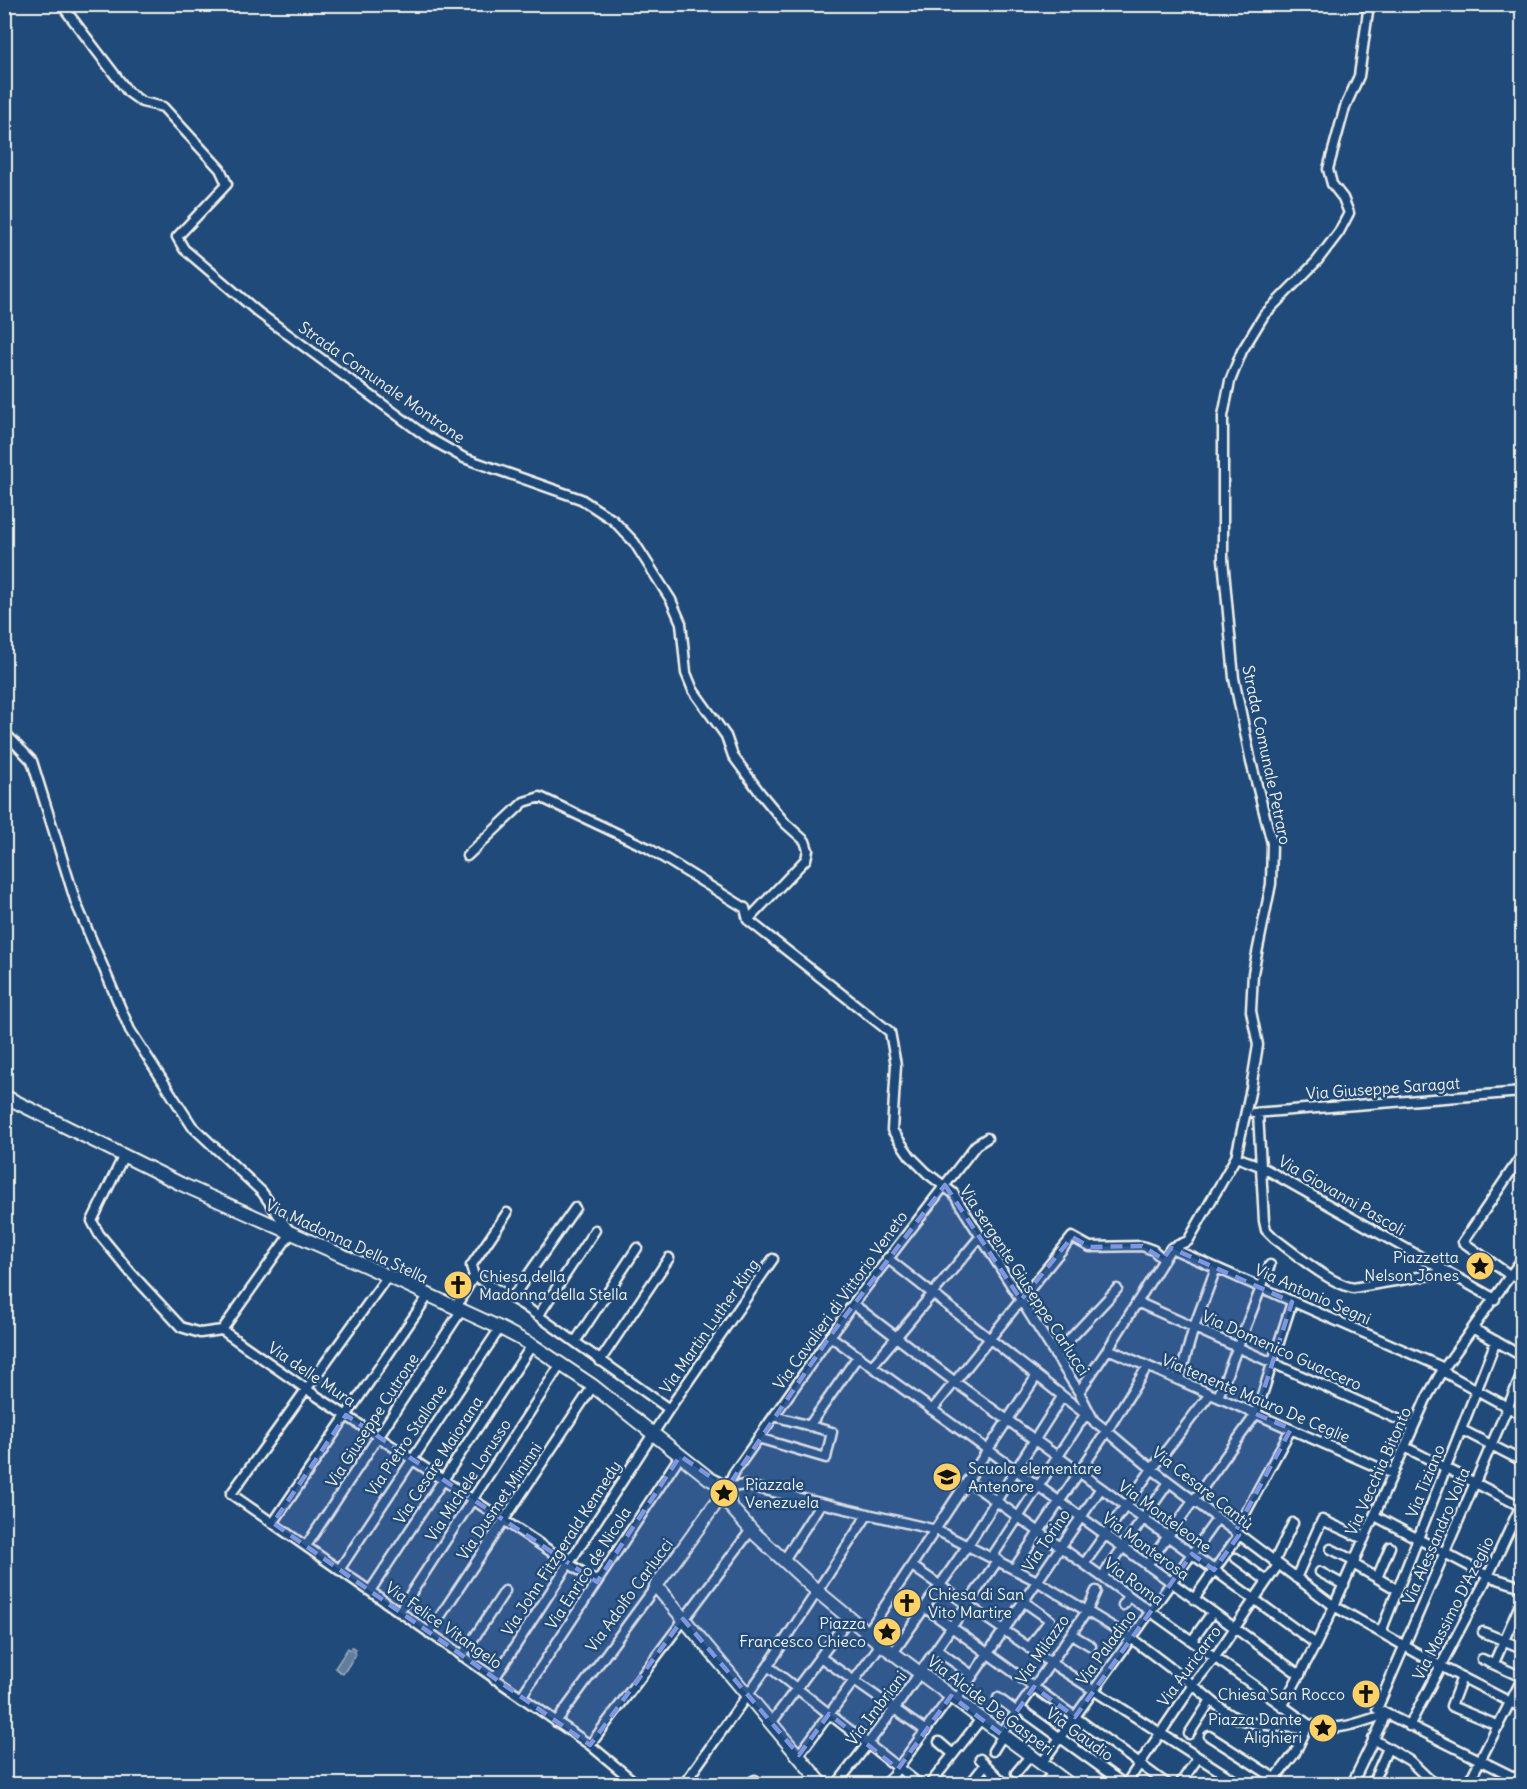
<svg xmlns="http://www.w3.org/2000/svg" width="1527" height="1789" font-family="Delius,sans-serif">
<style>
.water{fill:url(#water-ripples);stroke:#9cacbb;stroke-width:1.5}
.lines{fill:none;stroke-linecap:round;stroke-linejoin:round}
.street-casing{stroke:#f4f1e8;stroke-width:13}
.secondary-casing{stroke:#f4f1e8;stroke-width:16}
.street{stroke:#1f4a7a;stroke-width:8}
.secondary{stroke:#1f4a7a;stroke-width:12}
.marked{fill:#7e97df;fill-opacity:0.2;stroke:#7e97df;stroke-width:4.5;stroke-dasharray:12 8;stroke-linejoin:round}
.labels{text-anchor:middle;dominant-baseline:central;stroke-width:5;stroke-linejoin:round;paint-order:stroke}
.street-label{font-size:16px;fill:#f4f1e8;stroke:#1f4a7a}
.poi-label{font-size:16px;fill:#f4f1e8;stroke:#1f4a7a;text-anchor:end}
</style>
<defs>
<pattern id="water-ripples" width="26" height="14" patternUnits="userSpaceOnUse" patternTransform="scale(1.5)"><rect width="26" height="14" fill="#627e9d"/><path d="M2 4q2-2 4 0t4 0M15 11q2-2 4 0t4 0" fill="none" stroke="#58687a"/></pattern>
</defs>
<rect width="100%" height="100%" fill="#1f4a7a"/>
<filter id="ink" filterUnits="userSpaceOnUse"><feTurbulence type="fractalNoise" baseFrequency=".0167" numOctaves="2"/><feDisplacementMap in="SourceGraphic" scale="12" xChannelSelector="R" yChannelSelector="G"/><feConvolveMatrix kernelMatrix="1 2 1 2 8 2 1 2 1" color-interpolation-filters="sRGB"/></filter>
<g filter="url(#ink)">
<path class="water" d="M 352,1647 L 356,1649 L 354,1652 L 356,1654 L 343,1674 L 335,1668 L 348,1648 L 351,1650 Z"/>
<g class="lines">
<g class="street-casing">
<path id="street" d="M 61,4 L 128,92 L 142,102 L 163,107 L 220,169 L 227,184 L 177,237 L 184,249 L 259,313 L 427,437 L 464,458 L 581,499 L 613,520 L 634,542 L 671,600 L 681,623 L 686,673 L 693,690 L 726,736 L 733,756 L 761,794 L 785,823 L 805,841 L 808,850 L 806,859 L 748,920 L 890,1032 L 896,1065 L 892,1130 L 910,1156 L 927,1173 L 953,1193 L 1079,1392 L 1095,1423
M 4,732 L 32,761 L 76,903 L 130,1030 L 192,1126 L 262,1192 L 291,1233 L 222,1330
M 467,856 L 524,802 L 540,797 L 648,848 L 745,908 L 748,920
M 1254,1113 L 1522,1092
M 1258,1113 L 1264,1221 L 1266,1230 L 1274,1238 C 1296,1254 1327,1282 1353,1288 L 1448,1272
M 124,1155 L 92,1221 L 99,1234 L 132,1274 L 181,1327 L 200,1333 L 222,1330 L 306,1389 L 597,1582
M 1236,1157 L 1260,1166 L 1495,1299
M 1171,1248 L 1188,1241 L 1236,1157 L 1251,1088 L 1258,1045 L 1251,1011 L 1253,973 L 1271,884 L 1272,843 L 1251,762 L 1234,678 L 1223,559 L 1223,416 L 1230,381 L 1242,351 L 1264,315 L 1317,261 L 1339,232 L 1349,213 L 1343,198 L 1332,184 L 1328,169 L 1345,107 L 1359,76 L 1369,4
M 1171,1248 L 1444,1368
M 887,1258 L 1107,1431 L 1152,1469 L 1334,1606 L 1440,1666 L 1522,1708
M 474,1276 L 471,1266 L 507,1213
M 1511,1276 L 1463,1242 L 1522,1155
M 387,1277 L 231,1494 L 590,1745 L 637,1784
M 512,1298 L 575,1208
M 1137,1302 L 1413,1426
M 853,1304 L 955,1382 L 1316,1644
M 455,1308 L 474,1276 L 523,1305 L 669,1409 L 494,1679
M 538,1316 L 595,1230
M 1474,1329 L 1522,1356
M 830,1336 L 1300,1675
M 575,1342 L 637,1248
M 1108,1349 L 1393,1474
M 1055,1355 L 1117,1289
M 600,1361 L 669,1258
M 872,1366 L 980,1237
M 1442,1371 L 1522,1415
M 1522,1374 L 1377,1709 L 1522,1781
M 1179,1380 L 1194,1327 L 1216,1268
M 1079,1392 L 1108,1349 L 1171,1248
M 1218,1397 L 1270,1265
M 669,1409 L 773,1259
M 932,1410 L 1072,1237 L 1090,1247 L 1142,1246 L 1153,1250 L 1163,1259
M 809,1426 L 858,1356
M 1462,1430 L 1522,1461
M 758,1438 L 826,1458 L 832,1432 L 774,1416
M 1405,1447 L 1522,1507
M 968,1481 L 1308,1724 C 1338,1733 1357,1723 1386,1714 L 1352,1784
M 727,1488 L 744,1485 L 936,1530 L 1037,1581 L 1131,1638 L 1193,1685 L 1223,1710 L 1236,1718 L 1257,1724 L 1306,1729
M 727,1488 L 733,1474 L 853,1304 L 976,1145 L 987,1138
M 1375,1516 L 1488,1576 L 1522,1587
M 273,1523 L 428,1296
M 1235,1532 L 1291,1429
M 306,1546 L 461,1311
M 1331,1549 L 1355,1561
M 992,1557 L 1085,1415
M 1236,1558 L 1267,1581
M 784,1560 L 821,1503
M 1274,1562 L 1293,1523
M 1084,1564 L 1152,1469 L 1210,1394
M 1353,1564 L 1398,1590
M 1147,1565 L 1256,1414 L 1292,1302
M 912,1566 L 1051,1663 L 1240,1784
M 1014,1569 L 1107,1431 L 1147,1367
M 339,1570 L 500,1328
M 1320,1572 L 1344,1585
M 1102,1577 L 1169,1482
M 1296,1578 L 1322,1520 L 1364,1539
M 1377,1578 L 1390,1547
M 370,1591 L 532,1345
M 1194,1599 L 1239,1535
M 1023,1601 L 1050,1620 L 1029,1648
M 1123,1605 L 1129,1596
M 924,1607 L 1167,1784
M 399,1612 L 561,1364
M 1381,1632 L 1496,1341
M 1483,1632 L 1522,1648
M 429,1633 L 593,1386
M 867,1633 L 1036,1377
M 1071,1634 L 1091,1646
M 1192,1641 L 1209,1617
M 937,1650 L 972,1675
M 893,1653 L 968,1545 L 1062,1397
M 462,1656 L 505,1591
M 820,1657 L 926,1731
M 1482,1659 L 1522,1677
M 1494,1663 L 1522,1600
M 768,1666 L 919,1784
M 1462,1677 L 1451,1706 L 1499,1726
M 521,1697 L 680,1456
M 998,1698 L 1017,1712
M 956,1700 L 1101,1488
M 1282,1707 L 1316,1644 L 1334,1606 L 1426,1399 L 1442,1371 L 1522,1259
M 1019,1708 L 1124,1784
M 556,1722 L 656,1586
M 771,1723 L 849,1618
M 1409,1726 L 1488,1576 L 1522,1503
M 1001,1734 L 1087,1611 L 1096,1591
M 1189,1734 L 1211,1700
M 1209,1736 L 1276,1779
M 1373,1739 L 1410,1761 L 1434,1784
M 939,1742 L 953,1754
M 590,1745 L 751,1530
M 993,1751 L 1003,1735
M 799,1755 L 881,1644
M 980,1759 L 1005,1784
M 1041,1764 L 1217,1519
M 1016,1773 L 1030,1756
M 684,1784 L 768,1666 L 868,1514
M 748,1784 L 755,1780 L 758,1784
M 837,1784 L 896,1707 L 998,1560
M 886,1784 L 951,1696
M 930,1784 L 981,1719
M 970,1784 L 985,1765
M 1043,1784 L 1054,1773
M 1126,1784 L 1193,1685 L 1215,1657 L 1278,1565
M 1180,1784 L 1197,1759
M 1271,1784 L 1295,1753 L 1308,1725
M 1372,1784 L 1388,1748
M 1468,1784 L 1522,1679"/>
</g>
<g class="secondary-casing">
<path id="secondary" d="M 4,1096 L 181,1184 L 366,1266 L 500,1328 L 532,1345 L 593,1386 L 710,1479 L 727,1488
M 727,1488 L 730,1506 L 753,1532 L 818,1592 L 881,1644 L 1069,1784
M 727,1488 L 656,1586 L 822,1784"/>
</g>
<use href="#street" class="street"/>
<use href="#secondary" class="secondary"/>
</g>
</g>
<path class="marked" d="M 945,1185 L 1021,1300 L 1072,1237 L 1090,1247 L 1142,1246 L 1163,1259 L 1171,1248 L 1292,1302 L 1256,1414 L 1291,1429 L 1235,1532 L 1239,1535 L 1214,1570 L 1192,1554 L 1075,1717 L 1034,1687 L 1001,1734 L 951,1696 L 898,1769 L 829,1714 L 799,1755 L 683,1619 L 590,1745 L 273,1523 L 346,1415 L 597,1582 L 680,1456 L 727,1488 L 830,1336 Z"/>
<defs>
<g id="sight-disc" transform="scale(1.5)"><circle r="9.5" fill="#ffd166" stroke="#1f4a7a"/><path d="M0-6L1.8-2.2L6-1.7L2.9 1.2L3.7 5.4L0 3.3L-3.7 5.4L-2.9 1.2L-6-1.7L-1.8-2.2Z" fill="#111"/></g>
<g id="church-disc" transform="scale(1.5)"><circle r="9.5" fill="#ffd166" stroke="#1f4a7a"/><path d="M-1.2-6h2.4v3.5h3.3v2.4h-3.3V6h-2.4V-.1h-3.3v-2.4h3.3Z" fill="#111"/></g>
<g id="school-disc" transform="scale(1.5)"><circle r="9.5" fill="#ffd166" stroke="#1f4a7a"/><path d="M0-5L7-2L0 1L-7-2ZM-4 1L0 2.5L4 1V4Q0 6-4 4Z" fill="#111"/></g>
</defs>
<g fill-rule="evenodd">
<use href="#sight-disc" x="1480" y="1266"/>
<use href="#church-disc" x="458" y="1285"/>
<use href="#school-disc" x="947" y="1477"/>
<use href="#sight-disc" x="724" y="1493"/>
<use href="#church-disc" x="907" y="1603"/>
<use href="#sight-disc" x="887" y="1632"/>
<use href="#church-disc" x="1366" y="1694"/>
<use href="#sight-disc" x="1323" y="1728"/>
</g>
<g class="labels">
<g class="street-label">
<text transform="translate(382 382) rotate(35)">Strada Comunale Montrone</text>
<text transform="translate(1267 755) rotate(78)">Strada Comunale Petraro</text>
<text transform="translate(1383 1088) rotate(-4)">Via Giuseppe Saragat</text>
<text transform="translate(1342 1195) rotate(30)">Via Giovanni Pascoli</text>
<text transform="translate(347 1241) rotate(25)">Via Madonna Della Stella</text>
<text transform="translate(1025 1280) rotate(57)">Via sergente Giuseppe Carlucci</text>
<text transform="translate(1313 1294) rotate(24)">Via Antonio Segni</text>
<text transform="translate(840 1300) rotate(-54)">Via Cavalieri di Vittorio Veneto</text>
<text transform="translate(709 1326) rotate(-55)">Via Martin Luther King</text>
<text transform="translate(1282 1350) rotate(24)">Via Domenico Guaccero</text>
<text transform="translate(312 1374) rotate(34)">Via delle Mura</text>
<text transform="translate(1256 1398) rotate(23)">Via tenente Mauro De Ceglie</text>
<text transform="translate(372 1420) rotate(-57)">Via Giuseppe Cutrone</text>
<text transform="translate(406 1440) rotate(-56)">Via Pietro Stallone</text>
<text transform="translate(438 1460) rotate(-57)">Via Cesare Maiorana</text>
<text transform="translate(1378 1471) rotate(-66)">Via Vecchia Bitonto</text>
<text transform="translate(468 1480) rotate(-57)">Via Michele Lorusso</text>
<text transform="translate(1425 1481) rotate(-68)">Via Tiziano</text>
<text transform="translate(1203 1488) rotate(38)">Via Cesare Cantù</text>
<text transform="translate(499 1501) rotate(-56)">Via Dusmet Mininni</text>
<text transform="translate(1165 1516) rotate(36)">Via Monteleone</text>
<text transform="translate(1436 1536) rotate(-67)">Via Alessandro Volta</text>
<text transform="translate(1046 1540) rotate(-56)">Via Torino</text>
<text transform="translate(1146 1546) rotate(36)">Via Monterosa</text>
<text transform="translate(561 1548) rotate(-57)">Via John Fitzgerald Kennedy</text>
<text transform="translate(588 1568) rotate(-57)">Via Enrico de Nicola</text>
<text transform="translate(1134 1581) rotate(36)">Via Roma</text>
<text transform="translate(629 1595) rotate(-54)">Via Adolfo Carlucci</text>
<text transform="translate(1453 1608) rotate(-63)">Via Massimo D'Azeglio</text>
<text transform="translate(444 1625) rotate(35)">Via Felice Vitangelo</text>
<text transform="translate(1106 1647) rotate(-54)">Via Paladino</text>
<text transform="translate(1042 1649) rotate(-55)">Via Milazzo</text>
<text transform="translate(1189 1666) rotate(-54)">Via Auricarro</text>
<text transform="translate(991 1705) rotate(37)">Via Alcide De Gasperi</text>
<text transform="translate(876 1708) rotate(-53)">Via Imbriani</text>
<text transform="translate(1080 1734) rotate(36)">Via Gaudio</text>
</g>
<g class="poi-label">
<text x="1459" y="1257">Piazzetta<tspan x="1459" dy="18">Nelson Jones</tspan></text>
<text x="479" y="1276" text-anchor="start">Chiesa della<tspan x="479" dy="18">Madonna della Stella</tspan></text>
<text x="968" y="1468" text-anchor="start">Scuola elementare<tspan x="968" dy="18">Antenore</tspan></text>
<text x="745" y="1484" text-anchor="start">Piazzale<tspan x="745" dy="18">Venezuela</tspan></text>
<text x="928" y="1594" text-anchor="start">Chiesa di San<tspan x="928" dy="18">Vito Martire</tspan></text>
<text x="866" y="1623">Piazza<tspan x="866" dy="18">Francesco Chieco</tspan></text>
<text x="1345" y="1694">Chiesa San Rocco</text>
<text x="1302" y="1719">Piazza Dante<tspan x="1302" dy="18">Alighieri</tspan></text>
</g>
</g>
<rect width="1527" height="1789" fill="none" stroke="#1f4a7a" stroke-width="24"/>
<rect x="12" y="12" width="1503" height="1765" fill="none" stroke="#f4f1e8" stroke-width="2" filter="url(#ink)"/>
</svg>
